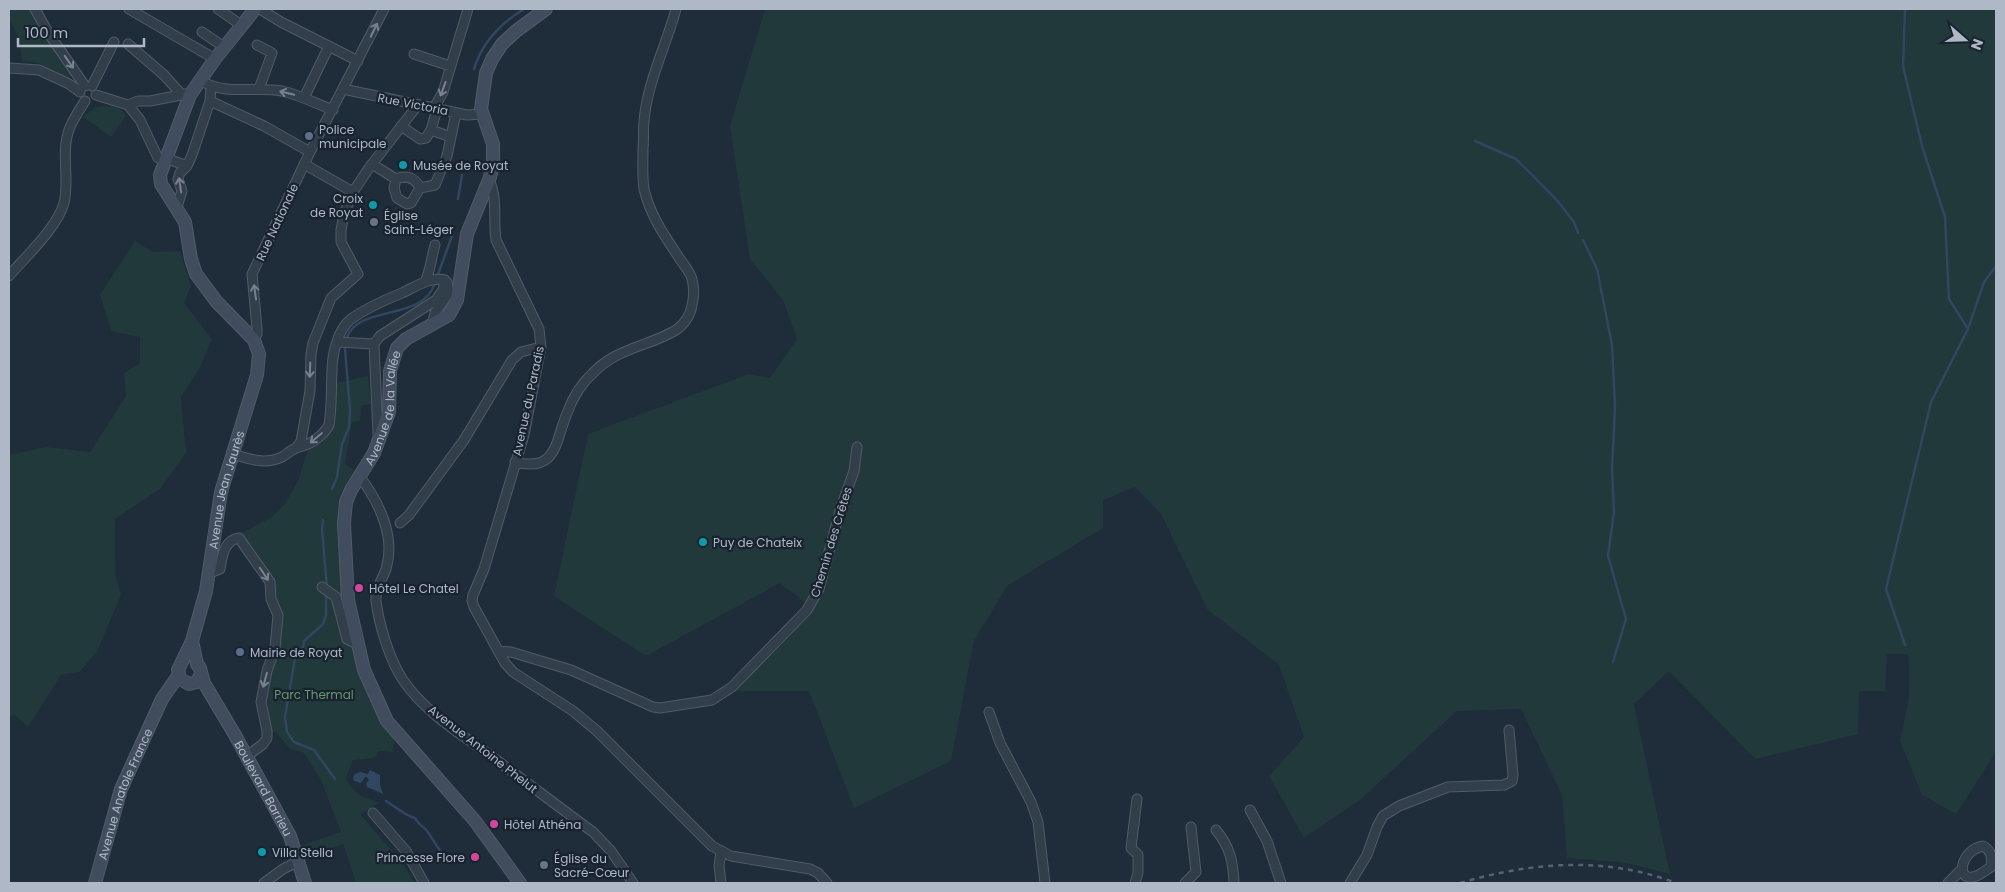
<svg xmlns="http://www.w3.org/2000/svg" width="2005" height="892" font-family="Poppins,sans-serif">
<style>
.green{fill:#21393b}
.water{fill:#304661}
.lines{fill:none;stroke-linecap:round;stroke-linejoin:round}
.stream{stroke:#304661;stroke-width:2.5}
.minor-casing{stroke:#515b68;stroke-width:11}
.secondary-casing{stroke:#515b68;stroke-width:14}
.minor{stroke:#333e4b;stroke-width:9}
.secondary{stroke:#414d5e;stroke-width:12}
.rail{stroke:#556272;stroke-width:2.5;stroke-dasharray:5 5;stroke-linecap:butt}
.oneway{stroke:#77818f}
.service-dot{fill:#5c6f8a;stroke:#19232f;stroke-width:2}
.culture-dot{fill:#0f9aa8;stroke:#19232f;stroke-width:2}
.worship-dot{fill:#6b7280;stroke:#19232f;stroke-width:2}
.hotel-dot{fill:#d1479c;stroke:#19232f;stroke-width:2}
.labels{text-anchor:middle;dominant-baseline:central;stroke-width:4.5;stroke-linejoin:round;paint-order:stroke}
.street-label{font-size:12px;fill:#aeb8c7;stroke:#19232f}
.poi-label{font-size:12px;fill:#aeb8c7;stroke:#19232f;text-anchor:start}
.park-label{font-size:12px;fill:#63996e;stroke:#19232f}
</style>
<rect width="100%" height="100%" fill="#1f2c3a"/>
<path class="green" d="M 9,9 L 31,9 L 48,39 L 73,73 L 69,79 L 39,63 L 22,61 L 19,37 L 9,19 Z
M 765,9 L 1996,9 L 1996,752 L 1956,814 L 1922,795 L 1900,741 L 1909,698 L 1908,654 L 1887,654 L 1885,691 L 1859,691 L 1858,734 L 1755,759 L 1669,671 L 1634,704 L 1670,874 L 1627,863 L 1567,858 L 1562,795 L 1521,709 L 1457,711 L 1361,799 L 1304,838 L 1269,776 L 1304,737 L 1279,665 L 1207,609 L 1161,514 L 1135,487 L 1103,500 L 1103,528 L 1007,586 L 974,641 L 951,761 L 854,808 L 809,691 L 732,691 L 811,607 L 780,583 L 646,656 L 554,596 L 588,434 L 749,374 L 770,378 L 797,339 L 783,300 L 750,259 L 730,126 Z
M 106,106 C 116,107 121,108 126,116 L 111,137 L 83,117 L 96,107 Z
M 135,241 L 153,252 L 180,251 L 191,286 L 184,303 L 212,339 L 200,367 L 181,397 L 186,453 L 160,489 L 115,519 L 116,578 L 121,595 L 97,652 L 79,672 L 61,675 L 28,727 L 15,715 L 9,717 L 9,455 L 46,447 L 90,452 L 126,396 L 124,373 L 140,363 L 140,337 L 111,331 L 100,295 Z
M 368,376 L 371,404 L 361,406 L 360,421 L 352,422 L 345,464 L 355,470 L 343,489 L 338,508 L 341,594 L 350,639 L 395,739 L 393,752 L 380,751 L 377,753 L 378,755 L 373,758 L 353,760 L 346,778 C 355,795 362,796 379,803 L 360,814 L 400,860 L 415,883 L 356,883 L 343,844 L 299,861 L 295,848 L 341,832 L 321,780 L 304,753 L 290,749 L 275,731 L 249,761 L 246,754 L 265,735 L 258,699 L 262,672 L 272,647 L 273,616 L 267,605 L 267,583 L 239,534 L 272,517 L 284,505 L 298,481 L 308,449 L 326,434 L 334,416 L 336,383 Z"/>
<path class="water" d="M 370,770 L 380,775 L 380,785 L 383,794 L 367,787 L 366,783 L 369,780 L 367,777 L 365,777 L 361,783 L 354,781 L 353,777 L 355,774 L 360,772 L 368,774 Z"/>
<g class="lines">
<path class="stream" d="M 1905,9 L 1903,66 L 1922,146 L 1945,217 L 1949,299 L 1968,329 L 1931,402 L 1886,589 L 1905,645
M 474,69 C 482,43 501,23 524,9
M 1475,141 L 1516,159 L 1556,199 L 1574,222 L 1578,233
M 458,199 L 462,175
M 1583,240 L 1597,269 L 1612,345 L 1615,407 L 1612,469 L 1614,512 L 1608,556 L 1626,619 L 1613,662
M 437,277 L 452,236
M 1968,329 L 1984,282 L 1996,266
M 347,337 C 360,304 423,322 435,283
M 332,489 L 337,477 L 342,444 L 349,427 L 350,410 L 345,349
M 323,520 L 322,529 L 327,588
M 326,594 L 326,615 L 323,624 L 304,641 L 303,647 L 296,652 L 285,717 L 287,732 L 294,742 L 314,750 L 335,779
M 386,801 C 394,806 408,817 415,818 C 418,824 424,827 427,831 C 432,838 436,845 441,852"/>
<g class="minor-casing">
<path id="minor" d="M 35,9 L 49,34 L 85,86
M 129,9 L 215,59
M 218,9 L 241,25
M 260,9 L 281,22 L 358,61
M 202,32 L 224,47
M 128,44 L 164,75 L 181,94
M 257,45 L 272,53 L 259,89
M 414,54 L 450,66
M 9,68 L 39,70 L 69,84 L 80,92
M 200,80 C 224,96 255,86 282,91 C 300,95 317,104 333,110
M 92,86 L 114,42
M 343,89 L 467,115 L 483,114
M 96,95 L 128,105 L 140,120 L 158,158 L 171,160 L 187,166
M 304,98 L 329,46
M 210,101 L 264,126 L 310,152
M 128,105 L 138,101 L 150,101 L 186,94
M 434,108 L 443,92 L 468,9
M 401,126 L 420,139 L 426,138 L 431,130 L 437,109
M 431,130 L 451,137
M 304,164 L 353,192
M 372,164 L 396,179 C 406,175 415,177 420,188
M 396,179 L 394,188 L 397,198 L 407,204 L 411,203 L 420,188 L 435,185 L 447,156 L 456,113
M 489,180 C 498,198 493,220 496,240 L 539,329 L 541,347 L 524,435 L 484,569 L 473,595 L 472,601 L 474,607 L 505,663 L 513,672 L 573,711 L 597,731 L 712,846 L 731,856 L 810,869 L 818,873 L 827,883
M 177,207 L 182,191 L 178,179 L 180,173 L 187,166 L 192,155 L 210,101 L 211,86
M 9,276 C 26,256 57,228 64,203 C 70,179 60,151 70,127 C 74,118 80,109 85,101
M 425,282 C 431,269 431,258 435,245
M 432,325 L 435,313 L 449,293 L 447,282
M 254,340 L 257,334 L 257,328 L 252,274 L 310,152 L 384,9
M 337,342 L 374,344
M 378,435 L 374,344 L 380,336 L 436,300 L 443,290 L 445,280
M 297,447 L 301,441 L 310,391 L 311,354 L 313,343 L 331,298 L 358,274 L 341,242 L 341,230 L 344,214 L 353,192 L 369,168 L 417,106
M 233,454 C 249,459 265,465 282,457 C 287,454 293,448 299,447 C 310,445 323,436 329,425 C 332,407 331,389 332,372 C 332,355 337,330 351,319 C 365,309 387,299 402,293 C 415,287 431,276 445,280
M 515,462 C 559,473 555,439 568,411 C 573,397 582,383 593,373 C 616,348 650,346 676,330 C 684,325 691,314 692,305 C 694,297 694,287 692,279 C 690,271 682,263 678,256 C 664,235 650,215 644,189 C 642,176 643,161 643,148 C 644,139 643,130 644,121 C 647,83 666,46 676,9
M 360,477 C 379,502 396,537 386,569 C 382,580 375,590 376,601 C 379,625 390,661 403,680 C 426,714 463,735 495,759 C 528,783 560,808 593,832 L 611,851 L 633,883
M 400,523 L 409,515 L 464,440 L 512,360 L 521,352 L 541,347
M 209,573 L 220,569 C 222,557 224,540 239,538 L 270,582 L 271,599 L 278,615 L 275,648 L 267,671 L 261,702 L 267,731 L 267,738 L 263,744 L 247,756
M 322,587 L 336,597 L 347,639 L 357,644
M 498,651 L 511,652 L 571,670 L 653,707 L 660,708 L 712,700 L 732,687 L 807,610 L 819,589 L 841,507 L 854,471 L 857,447
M 989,712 L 1000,743 L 1031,802 L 1038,822 L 1045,883
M 1250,810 L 1267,841 L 1281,883
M 373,813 L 406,851 L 424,883
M 1216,830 C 1230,847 1233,861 1234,883
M 1983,846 C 1992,851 1992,857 1991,867 C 1986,870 1979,876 1973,877 C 1955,880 1961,850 1983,846 Z
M 264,883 L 283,869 L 299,861
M 721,883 L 719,866 L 721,852
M 1135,883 L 1138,873 L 1138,855 L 1131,848 L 1137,799
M 1185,883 L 1196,872 L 1191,827
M 1350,883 L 1367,855 L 1377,827 L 1383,816 L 1399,806 L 1448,787 L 1504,785 L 1512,781 L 1513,775 L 1509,730
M 1948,883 L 1962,869"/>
</g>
<g class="secondary-casing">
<g id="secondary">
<path id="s1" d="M 192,641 L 197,664 L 200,668 L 204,683 L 235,735 L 290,836 L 305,883"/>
<path id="s2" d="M 201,674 L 197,682 L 189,684 L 180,679 L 178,670 L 192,641 L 206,591 L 221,492 L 257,375 L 259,354 L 254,340 L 216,301 L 196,274 L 191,259 L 185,222 L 161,184 L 160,175 L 190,95 L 215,59 L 255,9"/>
<path id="s3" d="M 95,883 L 121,789 L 162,699 L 178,676"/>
<path id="s4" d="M 520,883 L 475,821 L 387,721 L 364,670 L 348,600 L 344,523 L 346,502 L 351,490 L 374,453 L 389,412 L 390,371 L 397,348 L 406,339 L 449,315 L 457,300 L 467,234 L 489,180 L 493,167 L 493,144 L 481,109 L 486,73 L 492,59 L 502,44 L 516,31 L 546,9"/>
</g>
</g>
<use href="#minor" class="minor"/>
<use href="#secondary" class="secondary"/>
<path class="rail" d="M 1460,883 C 1531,862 1606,856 1676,883"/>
</g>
<defs><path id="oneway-shaft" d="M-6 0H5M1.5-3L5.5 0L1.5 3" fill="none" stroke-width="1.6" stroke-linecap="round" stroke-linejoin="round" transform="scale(1.25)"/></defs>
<g class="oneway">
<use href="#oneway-shaft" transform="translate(374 30) rotate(-64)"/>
<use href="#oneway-shaft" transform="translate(69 62) rotate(55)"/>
<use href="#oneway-shaft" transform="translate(443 89) rotate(110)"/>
<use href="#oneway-shaft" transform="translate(287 93) rotate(-166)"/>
<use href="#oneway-shaft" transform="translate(180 185) rotate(-99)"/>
<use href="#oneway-shaft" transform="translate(255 292) rotate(-98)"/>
<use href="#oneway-shaft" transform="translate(310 370) rotate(92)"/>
<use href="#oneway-shaft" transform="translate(316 438) rotate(140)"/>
<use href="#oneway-shaft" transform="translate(264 574) rotate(56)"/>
<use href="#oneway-shaft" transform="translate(265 680) rotate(105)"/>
</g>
<g class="service-dot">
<circle cx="309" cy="136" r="5"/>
<circle cx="240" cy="652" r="5"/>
</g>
<g class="culture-dot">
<circle cx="403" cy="165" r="5"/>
<circle cx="373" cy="205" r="5"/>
<circle cx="703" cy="542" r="5"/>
<circle cx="262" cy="852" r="5"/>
</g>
<g class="worship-dot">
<circle cx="374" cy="222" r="5"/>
<circle cx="544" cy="865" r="5"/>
</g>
<g class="hotel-dot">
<circle cx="359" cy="588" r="5"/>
<circle cx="494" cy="824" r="5"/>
<circle cx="475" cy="857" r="5"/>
</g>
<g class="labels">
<g class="street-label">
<text transform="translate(413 104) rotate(11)">Rue Victoria</text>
<text transform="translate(277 222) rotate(-65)">Rue Nationale</text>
<text transform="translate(528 401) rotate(-78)">Avenue du Paradis</text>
<text stroke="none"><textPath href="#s4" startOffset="539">Avenue de la Vallée</textPath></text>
<text stroke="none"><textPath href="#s2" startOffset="224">Avenue Jean Jaurès</textPath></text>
<text transform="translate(831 542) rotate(-73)">Chemin des Crêtes</text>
<text transform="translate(483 749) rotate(38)">Avenue Antoine Phelut</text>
<text stroke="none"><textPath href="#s1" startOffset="165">Boulevard Barrieu</textPath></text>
<text stroke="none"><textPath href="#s3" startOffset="94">Avenue Anatole France</textPath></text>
</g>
<g class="poi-label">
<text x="319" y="129">Police<tspan x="319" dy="14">municipale</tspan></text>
<text x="413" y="165">Musée de Royat</text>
<text x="363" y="198" text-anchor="end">Croix<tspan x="363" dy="14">de Royat</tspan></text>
<text x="384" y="215">Église<tspan x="384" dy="14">Saint-Léger</tspan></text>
<text x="713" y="542">Puy de Chateix</text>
<text x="369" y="588">Hôtel Le Chatel</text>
<text x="250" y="652">Mairie de Royat</text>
<text x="504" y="824">Hôtel Athéna</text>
<text x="272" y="852">Villa Stella</text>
<text x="465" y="857" text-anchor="end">Princesse Flore</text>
<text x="554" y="858">Église du<tspan x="554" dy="14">Sacré-Cœur</tspan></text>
</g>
<g class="park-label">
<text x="314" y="694">Parc Thermal</text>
</g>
</g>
<rect width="2005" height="892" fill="none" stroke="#aeb8c7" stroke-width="20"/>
<g transform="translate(1965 40) rotate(110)" stroke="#19232f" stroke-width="4" paint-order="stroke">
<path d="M0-4L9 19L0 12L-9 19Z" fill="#aeb8c7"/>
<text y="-8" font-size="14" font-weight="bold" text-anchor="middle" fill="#aeb8c7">N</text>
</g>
<path d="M18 38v8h126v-8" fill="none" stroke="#aeb8c7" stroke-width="2.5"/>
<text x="25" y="38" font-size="15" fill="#aeb8c7" stroke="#19232f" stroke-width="4" paint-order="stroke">100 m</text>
</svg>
